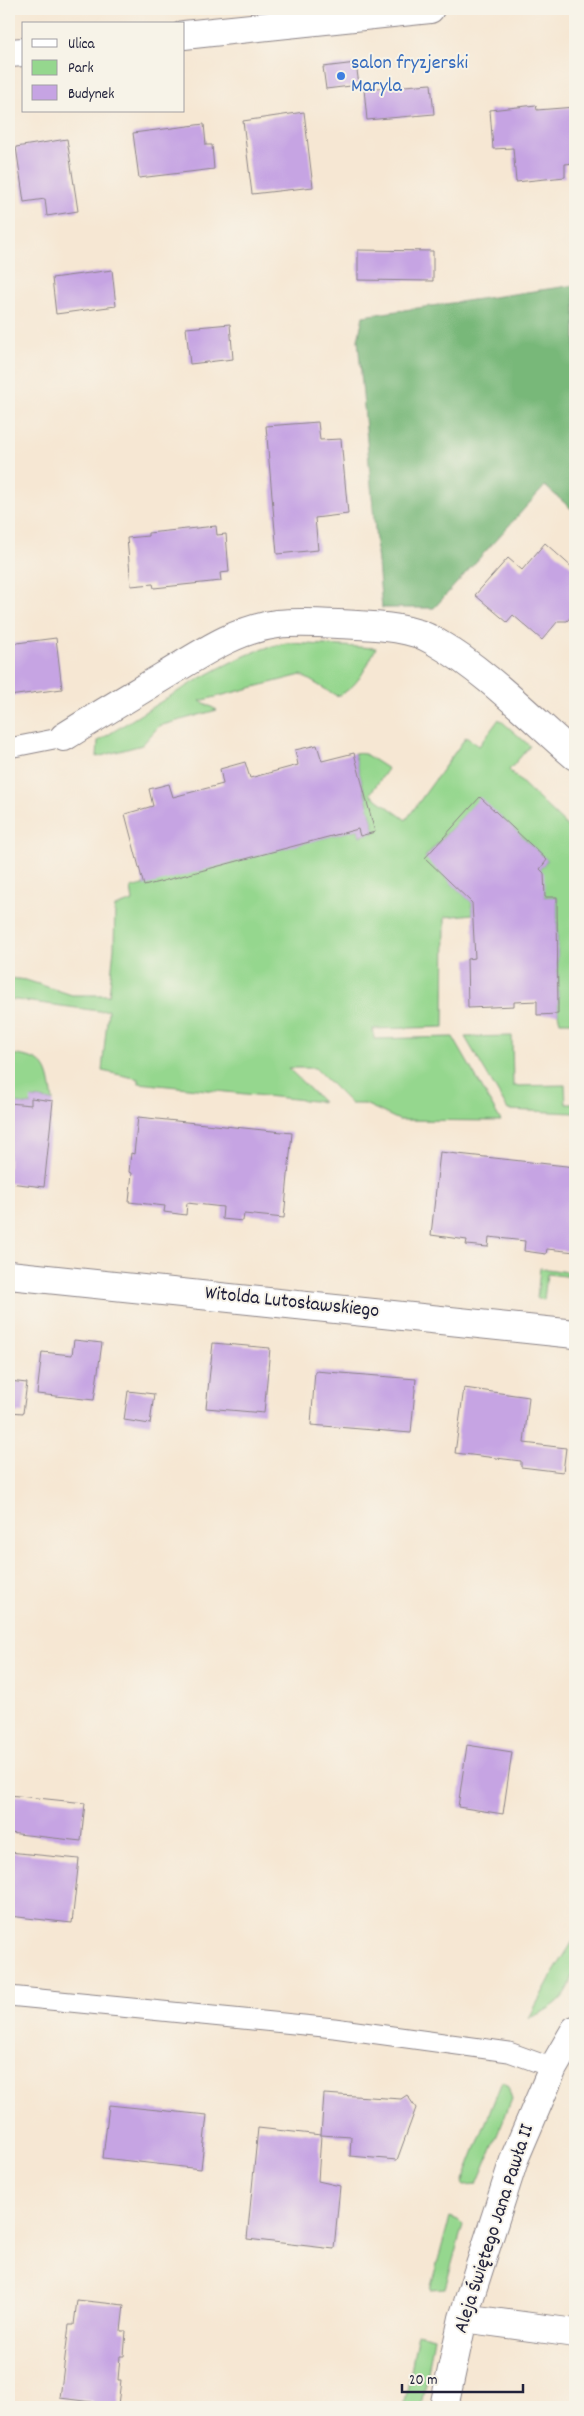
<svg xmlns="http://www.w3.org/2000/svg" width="584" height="2416" font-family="Dekko,sans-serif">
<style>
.green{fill:#95d78e;stroke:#5c7c64}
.forest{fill:#78b879;stroke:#4d6d5a}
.building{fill:#c6a4e3}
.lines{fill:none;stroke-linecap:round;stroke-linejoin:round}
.service-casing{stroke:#8c8487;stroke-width:21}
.minor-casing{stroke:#8c8487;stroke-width:30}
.service{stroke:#fff;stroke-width:19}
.minor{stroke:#fff;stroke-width:28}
.shop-dot{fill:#3f7fe0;stroke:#f7f3e8;stroke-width:2}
.labels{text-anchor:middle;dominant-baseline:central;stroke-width:4;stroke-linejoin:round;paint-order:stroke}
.shop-label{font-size:20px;fill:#366cbe;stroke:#f7f3e8;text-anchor:start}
.street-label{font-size:20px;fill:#22223b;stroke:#f7f3e8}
</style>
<rect width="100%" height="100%" fill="#f7f3e8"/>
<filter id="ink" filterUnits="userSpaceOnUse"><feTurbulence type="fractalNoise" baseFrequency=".02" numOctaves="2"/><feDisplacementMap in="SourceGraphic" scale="10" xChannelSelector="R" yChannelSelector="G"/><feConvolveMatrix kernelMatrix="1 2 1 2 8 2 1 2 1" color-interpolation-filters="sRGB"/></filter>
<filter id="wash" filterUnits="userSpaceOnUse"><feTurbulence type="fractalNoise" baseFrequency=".0096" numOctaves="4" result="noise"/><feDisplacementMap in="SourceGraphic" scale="20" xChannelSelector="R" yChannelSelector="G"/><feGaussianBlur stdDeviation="1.12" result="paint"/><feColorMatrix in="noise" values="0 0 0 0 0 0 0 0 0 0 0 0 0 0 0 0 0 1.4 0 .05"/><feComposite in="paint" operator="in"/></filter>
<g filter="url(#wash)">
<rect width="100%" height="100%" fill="#f6e7d3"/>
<path class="green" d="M 290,643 L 376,648 C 366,667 358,688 337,696 L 301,675 L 200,701 L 217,710 L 159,726 L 142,745 L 97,757 L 98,741 C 143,714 242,645 290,643 Z
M 499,719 L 530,746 L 509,770 L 575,834 L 575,1022 L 560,1022 L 558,1014 L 557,897 L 545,897 L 540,869 L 547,860 L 480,798 L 425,857 L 472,903 L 473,914 L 445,917 L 444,1027 L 373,1029 L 374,1039 L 453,1037 L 501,1121 L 399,1120 L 365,1104 L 351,1104 L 315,1068 L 288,1068 L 323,1102 L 139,1083 L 139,1079 L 102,1071 L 108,1010 L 99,1011 L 9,999 L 9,978 L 26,980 L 72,995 L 109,995 L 114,948 L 115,907 L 133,901 L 131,888 L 358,829 L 360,836 L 375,832 L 354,753 L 365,754 L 388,769 L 370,794 L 406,820 L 466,737 L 479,746 Z
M 512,1036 L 513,1086 L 565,1085 L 566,1104 L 575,1104 L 575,1113 L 508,1110 L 465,1037 Z
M 9,1054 C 46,1058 48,1065 53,1101 L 32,1098 L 31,1105 L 9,1103 Z
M 540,1268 L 575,1273 L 575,1277 L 547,1274 L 544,1300 L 537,1298 Z
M 575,1938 C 575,1982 573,2001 529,2018 L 552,1975 Z
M 502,2081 L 508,2086 L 512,2099 L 477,2184 L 464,2185 L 462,2183 Z
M 450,2217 L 458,2220 L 463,2225 L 445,2288 L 430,2289 Z
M 418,2333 L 434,2337 L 422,2407 L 404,2407 Z"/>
<path class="forest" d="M 575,285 L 575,512 L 545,486 L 434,608 L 382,608 L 358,340 L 363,316 Z"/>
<g id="blocks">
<path class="building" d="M 356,63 L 359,85 L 326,89 L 323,67 Z
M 431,84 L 434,114 L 367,120 L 364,89 Z
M 536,105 L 537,110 L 575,107 L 575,163 L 565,164 L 565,177 L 516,182 L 513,148 L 493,149 L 490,110 Z
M 304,112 L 313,187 L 252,194 L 243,121 Z
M 204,124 L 206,145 L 212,145 L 214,169 L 139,178 L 133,133 Z
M 67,139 L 78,211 L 47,216 L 45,199 L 24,202 L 16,147 Z
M 358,250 L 433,251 L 433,281 L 358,280 Z
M 112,270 L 116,306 L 56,314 L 52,278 Z
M 230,324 L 233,359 L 190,364 L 186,328 Z
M 318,422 L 320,440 L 341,439 L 348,514 L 315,518 L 318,550 L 277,554 L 266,426 Z
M 216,526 L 217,535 L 226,534 L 229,572 L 220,573 L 221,581 L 154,588 L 153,584 L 131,586 L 127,538 L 148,536 L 148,533 Z
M 545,543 L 575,570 L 575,612 L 567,621 L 558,621 L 542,640 L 513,615 L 507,622 L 475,595 L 508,558 L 522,570 Z
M 56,638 L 62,689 L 9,696 L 9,644 Z
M 317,745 L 322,761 L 354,753 L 375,832 L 360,836 L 358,829 L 144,886 L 125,814 L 153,806 L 149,789 L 169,784 L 173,797 L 223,784 L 220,769 L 245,762 L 250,778 L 298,765 L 295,750 Z
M 480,797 L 547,860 L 540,869 L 544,873 L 545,897 L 557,897 L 558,1014 L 537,1015 L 537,1001 L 514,1002 L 514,1006 L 468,1008 L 467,959 L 475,958 L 472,903 L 425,858 Z
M 31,1098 L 53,1101 L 44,1187 L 9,1183 L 9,1103 L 31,1105 Z
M 138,1117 L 292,1133 L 284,1218 L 244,1214 L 243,1221 L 222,1219 L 223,1207 L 187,1203 L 186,1215 L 164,1212 L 165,1206 L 129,1202 L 132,1173 L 129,1172 L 131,1153 L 134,1154 Z
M 440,1152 L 575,1167 L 575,1252 L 547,1249 L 546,1254 L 524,1251 L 525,1241 L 489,1237 L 488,1247 L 466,1245 L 467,1240 L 431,1235 Z
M 74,1340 L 102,1343 L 94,1400 L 37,1394 L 42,1352 L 72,1355 Z
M 213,1343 L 270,1348 L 264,1413 L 206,1408 Z
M 315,1371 L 416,1379 L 411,1433 L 311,1425 Z
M 9,1381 L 27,1383 L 23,1413 L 9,1412 Z
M 464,1388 L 529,1397 L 524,1443 L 566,1448 L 563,1472 L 521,1467 L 521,1461 L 455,1453 Z
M 128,1391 L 154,1394 L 150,1424 L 124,1420 Z
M 467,1745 L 512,1752 L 503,1814 L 458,1807 Z
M 9,1795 L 85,1803 L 81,1841 L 9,1833 Z
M 9,1852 L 79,1859 L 72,1923 L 9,1916 Z
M 324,2094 L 401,2099 L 407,2095 L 416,2108 L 397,2160 L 350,2156 L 351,2137 L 321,2135 L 318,2181 L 340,2186 L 334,2249 L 247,2239 L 258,2128 L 321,2135 Z
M 109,2105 L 207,2115 L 201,2169 L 103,2158 Z
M 77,2300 L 124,2305 L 121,2331 L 126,2331 L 124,2356 L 120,2356 L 118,2380 L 121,2380 L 118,2405 L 97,2407 L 92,2402 L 60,2398 L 69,2325 L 74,2325 Z"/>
</g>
</g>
<g filter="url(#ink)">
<use href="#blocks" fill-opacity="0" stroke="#8c8487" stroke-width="1"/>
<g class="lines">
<g class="service-casing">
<path id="service" d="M 9,748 L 64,737
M 9,1996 L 334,2028 L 509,2052 L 553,2068"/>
</g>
<g class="minor-casing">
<path id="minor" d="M 184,35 L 430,9
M 9,53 L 24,52
M 64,737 C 97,716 131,696 164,676 C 199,655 236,629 277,624 C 303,621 331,624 357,625 C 381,626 413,628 434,641 C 486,671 530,717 575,756
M 9,1275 L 575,1334
M 463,2318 L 575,2333
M 444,2407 L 463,2318 L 515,2157 L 553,2068 L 575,2030"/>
</g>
<use href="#service" class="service"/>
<use href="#minor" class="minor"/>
</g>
</g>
<circle class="shop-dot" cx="341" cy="76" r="5"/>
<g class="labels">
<g class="shop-label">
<text x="351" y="64">salon fryzjerski<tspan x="351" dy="23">Maryla</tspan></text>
</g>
<g class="street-label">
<text transform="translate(292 1303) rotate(6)">Witolda Lutosławskiego</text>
<text transform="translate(495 2229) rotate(-72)">Aleja Świętego Jana Pawła II</text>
</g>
</g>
<rect width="584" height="2416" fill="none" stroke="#f7f3e8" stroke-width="30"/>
<rect x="22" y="22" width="162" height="90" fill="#f7f3e8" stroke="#a29fa3"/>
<rect x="32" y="39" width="25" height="8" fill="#ffffff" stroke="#a29fa3"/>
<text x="68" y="48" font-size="15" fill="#22223b">Ulica</text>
<rect x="32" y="60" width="25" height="15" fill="#95d78e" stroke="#a29fa3"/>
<text x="68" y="72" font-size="15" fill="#22223b">Park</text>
<rect x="32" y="85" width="25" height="15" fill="#c6a4e3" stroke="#a29fa3"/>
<text x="68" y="98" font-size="15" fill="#22223b">Budynek</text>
<path d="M402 2384v8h121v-8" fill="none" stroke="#22223b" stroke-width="2.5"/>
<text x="409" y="2384" font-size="15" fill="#22223b" stroke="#f7f3e8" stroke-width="4" paint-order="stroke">20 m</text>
</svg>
